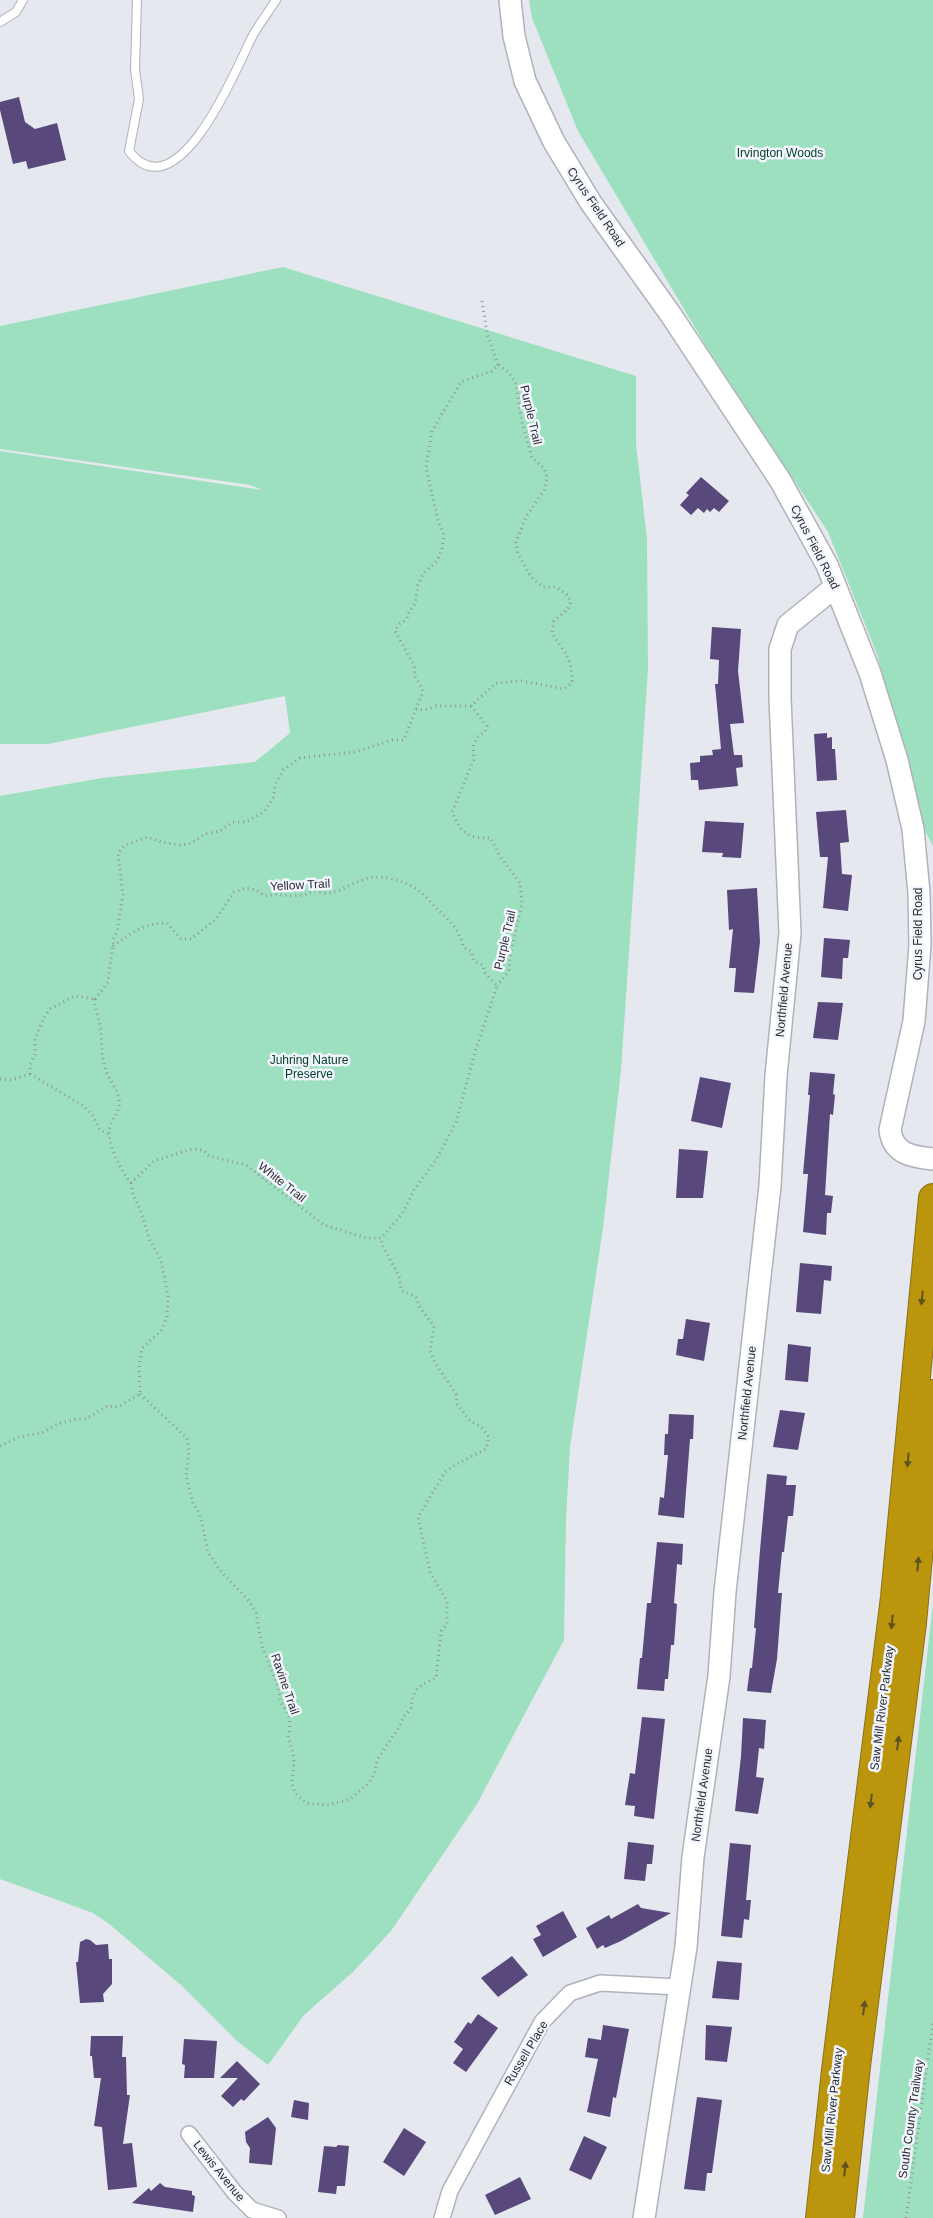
<svg xmlns="http://www.w3.org/2000/svg" width="933" height="2218" font-family="Arial,sans-serif">
<style>
.green{fill:#9de0bf}
.building{fill:#58487c}
.lines{fill:none;stroke-linecap:round;stroke-linejoin:round}
.lane-casing{stroke:#b0b2ba;stroke-width:10}
.street-casing{stroke:#b0b2ba;stroke-width:18}
.secondary-casing{stroke:#b0b2ba;stroke-width:24}
.highway-casing{stroke:#897119;stroke-width:30}
.path{stroke:#92959a;stroke-width:3;stroke-dasharray:1 4;stroke-linecap:butt}
.lane{stroke:#fff;stroke-width:8}
.street{stroke:#fff;stroke-width:15}
.secondary{stroke:#fff;stroke-width:21}
.highway{stroke:#bb960d;stroke-width:28}
.oneway{fill:#5e5224}
.labels{text-anchor:middle;dominant-baseline:central;stroke-width:5;stroke-linejoin:round;paint-order:stroke}
.park-label{font-size:12px;fill:#003d28;stroke:#f2f5fd}
.street-label{font-size:12px;fill:#2c2d30;stroke:#f2f5fd}
</style>
<rect width="100%" height="100%" fill="#e5e8ef"/>
<path class="green" d="M 529,0 L 933,0 L 933,846 L 925,831 L 877,654 L 828,532 L 706,346 L 578,131 L 532,18 Z
M 283,267 L 636,376 L 636,444 L 647,539 L 648,670 L 621,1070 L 603,1228 L 570,1447 L 566,1520 L 564,1640 L 477,1804 L 391,1931 L 353,1972 L 304,2015 L 268,2065 L 237,2041 L 182,1986 L 108,1923 L 93,1913 L 0,1879 L 0,796 L 102,778 L 255,762 L 290,733 L 285,696 L 48,744 L 0,744 L 0,451 L 262,490 L 250,485 L 0,449 L 0,326 Z
M 933,1603 L 933,2218 L 863,2218 Z"/>
<path class="building" d="M 19,97 L 25,122 L 35,129 L 57,123 L 66,160 L 28,169 L 26,161 L 13,164 L 0,110 L 0,102 Z
M 701,477 L 729,501 L 719,512 L 714,508 L 710,512 L 707,509 L 704,513 L 698,508 L 691,515 L 680,505 L 689,495 L 686,493 Z
M 712,627 L 741,629 L 738,671 L 744,723 L 730,724 L 734,755 L 742,755 L 743,767 L 736,768 L 738,786 L 699,790 L 698,780 L 691,780 L 690,763 L 700,762 L 700,756 L 713,755 L 712,750 L 721,749 L 715,684 L 718,684 L 719,660 L 710,659 Z
M 827,733 L 827,738 L 832,737 L 832,749 L 835,749 L 837,780 L 817,781 L 814,734 Z
M 846,810 L 849,842 L 840,843 L 842,874 L 852,875 L 848,911 L 823,908 L 828,857 L 820,857 L 816,812 Z
M 705,821 L 744,823 L 741,858 L 722,857 L 723,853 L 702,852 Z
M 757,888 L 760,942 L 754,993 L 734,992 L 736,968 L 729,968 L 733,929 L 729,930 L 727,890 Z
M 824,938 L 850,940 L 848,958 L 843,958 L 842,979 L 821,977 Z
M 818,1002 L 843,1003 L 838,1040 L 813,1038 Z
M 810,1072 L 835,1074 L 833,1094 L 835,1095 L 833,1115 L 830,1114 L 825,1195 L 833,1196 L 831,1213 L 827,1213 L 826,1235 L 803,1232 L 808,1174 L 803,1174 L 810,1095 L 808,1095 Z
M 700,1077 L 731,1083 L 722,1128 L 691,1121 Z
M 679,1149 L 708,1151 L 703,1198 L 676,1198 Z
M 800,1263 L 832,1266 L 831,1281 L 824,1280 L 821,1314 L 796,1312 Z
M 686,1319 L 710,1323 L 704,1361 L 676,1355 L 678,1339 L 683,1339 Z
M 788,1344 L 811,1347 L 808,1382 L 785,1380 Z
M 780,1410 L 805,1413 L 798,1450 L 773,1447 Z
M 669,1414 L 694,1415 L 693,1439 L 690,1439 L 684,1518 L 658,1515 L 660,1497 L 664,1498 L 668,1455 L 664,1455 L 665,1434 L 668,1434 Z
M 767,1474 L 787,1476 L 786,1485 L 796,1485 L 793,1516 L 788,1516 L 784,1552 L 782,1552 L 778,1593 L 782,1593 L 777,1659 L 771,1693 L 747,1691 L 750,1668 L 752,1668 L 756,1628 L 754,1628 L 760,1550 Z
M 657,1542 L 683,1544 L 682,1565 L 677,1564 L 674,1603 L 677,1604 L 674,1645 L 671,1645 L 668,1679 L 665,1679 L 664,1691 L 637,1689 L 640,1658 L 642,1658 L 647,1603 L 651,1603 Z
M 642,1717 L 665,1719 L 654,1819 L 634,1816 L 635,1806 L 625,1805 L 630,1773 L 635,1774 Z
M 743,1718 L 766,1720 L 764,1749 L 759,1748 L 756,1777 L 764,1778 L 758,1814 L 735,1811 L 741,1756 Z
M 628,1842 L 654,1845 L 652,1864 L 647,1864 L 645,1881 L 624,1879 Z
M 730,1843 L 751,1845 L 746,1900 L 751,1900 L 749,1920 L 744,1919 L 742,1938 L 721,1936 Z
M 638,1904 L 641,1908 L 671,1913 L 621,1941 L 605,1948 L 603,1945 L 597,1949 L 586,1928 L 609,1915 L 611,1919 Z
M 563,1911 L 577,1937 L 543,1957 L 533,1939 L 541,1935 L 536,1926 Z
M 86,1939 L 90,1940 L 96,1945 L 108,1944 L 109,1959 L 112,1959 L 112,1984 L 103,1994 L 104,2002 L 80,2003 L 76,1962 L 78,1962 L 80,1942 Z
M 512,1956 L 528,1975 L 498,1997 L 481,1978 Z
M 717,1961 L 742,1963 L 739,2000 L 712,1998 Z
M 478,2014 L 498,2028 L 466,2072 L 453,2063 L 463,2049 L 454,2042 L 468,2022 L 471,2024 Z
M 603,2025 L 629,2029 L 616,2098 L 613,2097 L 610,2117 L 587,2112 L 598,2059 L 585,2057 L 588,2038 L 601,2040 Z
M 706,2025 L 732,2027 L 727,2062 L 705,2060 Z
M 91,2036 L 123,2036 L 122,2057 L 126,2057 L 127,2095 L 130,2095 L 123,2144 L 132,2143 L 137,2187 L 108,2190 L 102,2127 L 94,2126 L 101,2078 L 94,2078 L 92,2056 L 90,2056 Z
M 184,2039 L 217,2041 L 214,2078 L 184,2078 L 185,2065 L 182,2064 Z
M 237,2061 L 260,2084 L 244,2101 L 241,2099 L 233,2107 L 221,2096 L 238,2078 L 220,2078 Z
M 697,2097 L 722,2100 L 712,2173 L 707,2173 L 705,2191 L 684,2189 Z
M 294,2100 L 309,2103 L 308,2120 L 291,2117 Z
M 268,2117 L 276,2128 L 272,2165 L 249,2163 L 250,2148 L 246,2142 L 245,2132 Z
M 404,2128 L 426,2142 L 404,2176 L 383,2162 Z
M 584,2136 L 607,2147 L 591,2180 L 569,2170 Z
M 338,2145 L 349,2146 L 345,2186 L 337,2186 L 336,2194 L 318,2192 L 324,2146 L 336,2147 Z
M 520,2177 L 531,2199 L 495,2215 L 485,2195 Z
M 160,2183 L 165,2187 L 192,2191 L 192,2195 L 195,2196 L 193,2212 L 132,2203 L 149,2188 L 151,2191 Z"/>
<g class="lines">
<g class="lane-casing">
<path id="lane" d="M 137,0 L 135,70 L 139,99 L 129,151 C 177,214 236,70 251,39 C 258,25 268,13 276,0
M 0,22 L 16,12 L 23,0"/>
</g>
<g class="street-casing">
<path id="street" d="M 189,2134 L 235,2193 L 252,2210 L 278,2218
M 442,2218 L 450,2191 L 542,2022 L 570,1993 L 600,1983 L 679,1987"/>
</g>
<g class="secondary-casing">
<path id="secondary" d="M 510,0 L 514,36 L 525,81 L 554,142 L 591,203 L 671,315 L 780,480 L 827,565 L 870,673 L 897,760 L 913,829 L 919,893 L 920,945 L 914,1021 L 890,1130 C 893,1154 912,1157 933,1159
M 644,2218 L 686,1947 L 693,1857 L 719,1676 L 725,1592 L 770,1186 L 776,1076 L 790,933 L 780,698 L 780,649 L 788,625 L 835,587"/>
</g>
<g class="highway-casing">
<path id="highway" d="M 820,2218 L 836,2070 L 895,1597 L 933,1198
M 840,2218 L 856,2066 L 912,1623 L 933,1394"/>
</g>
<path class="path" d="M 482,301 L 487,333 L 498,365
M 471,706 L 487,726 L 485,732 L 477,737 L 473,747 L 474,759 L 452,812 C 461,834 468,838 491,838 L 499,855 L 520,883 L 522,904 L 510,956 L 509,971 L 497,986
M 416,709 L 425,710 L 436,706 L 471,706 L 496,683 L 522,681 L 564,689 L 572,683 C 572,655 565,655 552,633 L 554,621 L 568,609 L 571,601 L 567,595 L 556,587 L 543,587 L 531,577 L 518,554 L 516,542 L 526,517 L 545,489 L 547,477 L 544,468 L 532,458 L 521,418 L 516,384 L 510,374 L 498,365
M 113,946 C 131,933 144,923 167,923 L 181,939 L 191,939 L 216,919 L 234,892 L 245,888 L 256,890 L 265,896 L 277,894 L 290,896 L 303,895 L 315,891 C 333,898 345,886 362,880 C 377,873 404,880 418,890 C 425,895 431,903 437,909 C 449,920 460,930 463,947 L 471,951 L 474,961 L 483,965 L 485,973 L 497,986
M 95,999 L 108,982 L 114,936 L 117,932 L 123,895 L 118,853 L 125,845 L 148,837 L 161,842 L 181,845 L 192,843 L 205,834 L 220,831 L 233,822 L 246,822 L 264,812 L 273,798 L 276,783 L 283,770 L 300,758 L 355,752 L 392,740 L 404,740 L 423,691 L 415,676 L 414,665 L 395,631 L 399,624 L 407,619 L 409,612 L 415,604 L 418,585 L 423,574 L 437,561 L 442,549 L 444,535 L 438,521 L 426,468 L 432,431 L 461,382 L 492,371 L 498,365
M 95,999 C 94,1009 99,1016 100,1025 C 103,1041 100,1055 106,1071 C 109,1081 117,1087 119,1099 C 121,1114 113,1114 110,1127 C 105,1141 122,1173 131,1183
M 30,1074 L 30,1065 L 35,1055 L 35,1038 L 45,1016 L 50,1009 L 74,996 L 95,999
M 30,1074 L 82,1105 L 92,1114 L 100,1130 L 109,1134
M 0,1079 L 11,1080 L 30,1074
M 131,1183 L 154,1161 L 192,1149 L 203,1150 L 209,1156 L 246,1165 L 324,1225 L 366,1238 L 381,1238 L 402,1214 L 414,1190 L 436,1160 L 456,1122 L 475,1052 L 497,986
M 131,1183 L 133,1195 L 140,1209 L 150,1241 L 161,1260 L 168,1296 L 167,1317 L 161,1331 L 142,1348 L 139,1366 L 140,1394
M 140,1394 L 187,1438 L 189,1450 L 186,1476 L 193,1504 L 198,1510 L 202,1523 L 208,1552 L 220,1570 L 249,1601 L 256,1613 L 262,1646 L 278,1687 L 281,1703 L 289,1715 L 290,1730 L 288,1737 L 292,1749 L 294,1761 L 292,1783 L 295,1793 L 306,1803 L 329,1805 L 350,1799 L 368,1784 L 375,1773 L 377,1760 L 401,1724 L 403,1717 L 411,1709 C 413,1688 418,1687 436,1678 L 441,1631 L 447,1624 L 447,1601 L 430,1572 L 418,1517 L 445,1472 L 455,1465 L 486,1449 L 489,1437 L 481,1427 L 468,1419 L 457,1404 L 456,1394 L 435,1363 L 430,1351 L 434,1326 L 419,1306 L 416,1297 L 401,1290 L 400,1278 L 382,1244 L 381,1238
M 0,1446 L 19,1437 L 42,1433 L 57,1424 L 77,1419 L 86,1419 L 107,1406 L 118,1407 L 140,1394
M 906,2218 L 933,2022"/>
<use href="#lane" class="lane"/>
<use href="#street" class="street"/>
<use href="#secondary" class="secondary"/>
<use href="#highway" class="highway"/>
</g>
<defs><path id="oneway-solid" d="M-6-.8H1V-3.2L6.5 0L1 3.2V.8H-6Z" transform="scale(1.25)"/></defs>
<g class="oneway">
<use href="#oneway-solid" transform="translate(922 1298) rotate(96)"/>
<use href="#oneway-solid" transform="translate(908 1460) rotate(95)"/>
<use href="#oneway-solid" transform="translate(918 1564) rotate(-85)"/>
<use href="#oneway-solid" transform="translate(892 1622) rotate(96)"/>
<use href="#oneway-solid" transform="translate(898 1743) rotate(-83)"/>
<use href="#oneway-solid" transform="translate(871 1801) rotate(97)"/>
<use href="#oneway-solid" transform="translate(864 2008) rotate(-83)"/>
<use href="#oneway-solid" transform="translate(845 2169) rotate(-84)"/>
</g>
<g class="labels">
<g class="park-label">
<text x="780" y="153">Irvington Woods</text>
<text x="309" y="1060">Juhring Nature<tspan x="309" dy="14">Preserve</tspan></text>
</g>
<g class="street-label">
<text transform="translate(596 207) rotate(56)">Cyrus Field Road</text>
<text transform="translate(531 415) rotate(77)">Purple Trail</text>
<text transform="translate(815 547) rotate(63)">Cyrus Field Road</text>
<text transform="translate(300 885) rotate(-3)">Yellow Trail</text>
<text transform="translate(918 934) rotate(-90)">Cyrus Field Road</text>
<text transform="translate(505 940) rotate(-77)">Purple Trail</text>
<text transform="translate(784 990) rotate(-85)">Northfield Avenue</text>
<text transform="translate(282 1182) rotate(38)">White Trail</text>
<text transform="translate(747 1393) rotate(-84)">Northfield Avenue</text>
<text transform="translate(285 1684) rotate(71)">Ravine Trail</text>
<text transform="translate(882 1708) rotate(-83)">Saw Mill River Parkway</text>
<text transform="translate(702 1795) rotate(-82)">Northfield Avenue</text>
<text transform="translate(526 2053) rotate(-59)">Russell Place</text>
<text transform="translate(832 2110) rotate(-84)">Saw Mill River Parkway</text>
<text transform="translate(911 2119) rotate(-82)">South County Trailway</text>
<text transform="translate(219 2171) rotate(51)">Lewis Avenue</text>
</g>
</g>
</svg>
